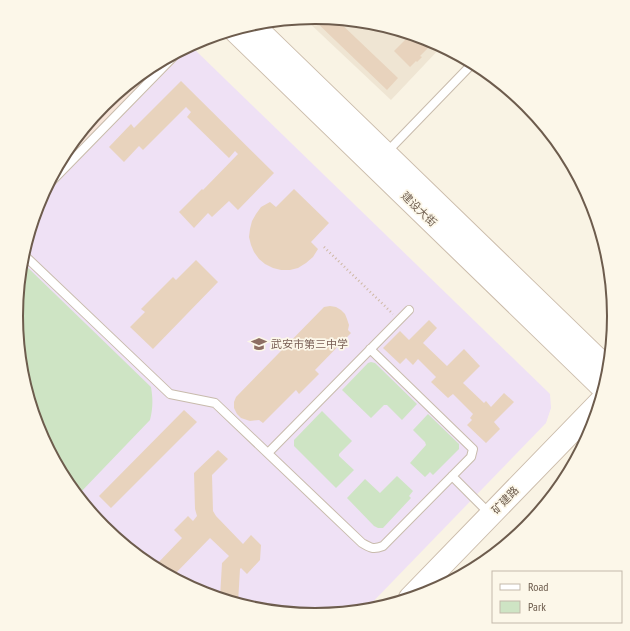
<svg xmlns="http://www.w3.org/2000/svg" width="630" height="631" font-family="'PT Sans Narrow','Noto Sans SC',sans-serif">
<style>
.residential{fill:#efe5d3}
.commercial{fill:#f7e5d9}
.education{fill:#efe1f5}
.green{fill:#cee4c4}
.building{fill:#e8d3bd}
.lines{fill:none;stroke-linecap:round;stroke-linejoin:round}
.lane-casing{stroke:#c8bbac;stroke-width:10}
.secondary-casing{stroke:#cbbcab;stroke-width:24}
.path{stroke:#ceb8a3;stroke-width:2.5;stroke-dasharray:1 3;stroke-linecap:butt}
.lane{stroke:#fff;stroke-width:8}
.secondary{stroke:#fff;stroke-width:22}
.labels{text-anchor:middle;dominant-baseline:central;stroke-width:3.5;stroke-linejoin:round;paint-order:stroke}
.street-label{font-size:11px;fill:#6d5c4d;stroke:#fcf7e9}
.education-label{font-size:11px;fill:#785e54;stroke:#fcf7e9;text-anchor:start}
.rim{fill:none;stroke:#6d5c4d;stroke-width:2}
</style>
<rect width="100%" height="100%" fill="#f9f3e4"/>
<path class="residential" d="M 315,17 L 374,22 L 430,39 L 442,46 L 391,100 L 304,18 Z"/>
<path class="commercial" d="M 190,45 L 191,46 L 38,202 L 67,149 L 104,104 L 149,67 Z
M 503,539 L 507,543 L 478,566 Z"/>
<path class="education" d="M 191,46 L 550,394 L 551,408 L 546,423 L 365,610 L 315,614 L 256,609 L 200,592 L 149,564 L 103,527 L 66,481 L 39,430 L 22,374 L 16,315 L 22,257 L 38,202 Z"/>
<path class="green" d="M 21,261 L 151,387 C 153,399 153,408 150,420 L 78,495 L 66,481 L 39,430 L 22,374 L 16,315 Z
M 371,362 L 375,363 L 417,404 L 402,420 L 387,405 L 384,405 L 371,418 L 342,390 L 368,363 Z
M 322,411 L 352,441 L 339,454 L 339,456 L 354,470 L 336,488 L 294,446 L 294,440 Z
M 428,414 L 459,444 L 459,449 L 433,475 L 430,472 L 425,477 L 410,463 L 426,445 L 425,442 L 413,430 Z
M 397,476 L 413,491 L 409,496 L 411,498 L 383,528 L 378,528 L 374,526 L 347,498 L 365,479 L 380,493 Z"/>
<path class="building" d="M 311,17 L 336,19 L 398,78 L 387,90 Z
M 411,34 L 430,39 L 436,43 L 431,48 L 429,47 L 420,56 L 422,57 L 417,62 L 416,61 L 410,67 L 394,51 Z
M 181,81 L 274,173 L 238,210 L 229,201 L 212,217 L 208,213 L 194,228 L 179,212 L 202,189 L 203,190 L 238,154 L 235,151 L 229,158 L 187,117 L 191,112 L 186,107 L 143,150 L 139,146 L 124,162 L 109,147 L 131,124 L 134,128 Z
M 294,189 L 329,223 L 311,242 L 318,249 L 313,257 L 306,263 L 298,268 L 290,270 L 281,270 L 273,268 L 265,264 L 259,259 L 254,252 L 251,245 L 249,237 L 250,229 L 252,221 L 256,214 L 261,207 L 270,202 L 276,207 Z
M 196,260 L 218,282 L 153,349 L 130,327 L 145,312 L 141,309 L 173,277 L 176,280 Z
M 330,306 L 336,307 L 341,310 L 345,314 L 347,319 L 349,325 L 348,330 L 351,333 L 315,370 L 319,374 L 299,394 L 296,390 L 263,423 L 259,420 L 250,421 L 241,418 L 237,414 L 234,408 L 234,402 L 236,397 L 324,307 Z
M 429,320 L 437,328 L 423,343 L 447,366 L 464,349 L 480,366 L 463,383 L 484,403 L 486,401 L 491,407 L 504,393 L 514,402 L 494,422 L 500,429 L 486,443 L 467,425 L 472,420 L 470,418 L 473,414 L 453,394 L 448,398 L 431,382 L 436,377 L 418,359 L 413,365 L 406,358 L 400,364 L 383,348 L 400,331 L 409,340 Z
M 184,410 L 197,422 L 111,508 L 99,496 Z
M 218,450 L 228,459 L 212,475 L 213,511 L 216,516 L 243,544 L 251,535 L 261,545 L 260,560 L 247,574 L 241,568 L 240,569 L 238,603 L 220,598 L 222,563 L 229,556 L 210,538 L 172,577 L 154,567 L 182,538 L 174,530 L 188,516 L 193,521 L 197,516 L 195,509 L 194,473 Z"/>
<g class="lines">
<g class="lane-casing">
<path id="lane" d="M 386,153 L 473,63
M 48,185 L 179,51
M 23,254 L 170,394 L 215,403 L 362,543 C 371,548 373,550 383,546 L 471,457 L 473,449 L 370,349
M 268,453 L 409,310
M 452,476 L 490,514"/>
</g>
<g class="secondary-casing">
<path id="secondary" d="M 252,24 L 609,370
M 233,29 L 604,389
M 410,598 L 600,402"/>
</g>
<path class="path" d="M 324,247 L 393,314"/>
<use href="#lane" class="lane"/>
<use href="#secondary" class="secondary"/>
</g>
<defs>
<g id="school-bare" transform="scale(1.2)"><path d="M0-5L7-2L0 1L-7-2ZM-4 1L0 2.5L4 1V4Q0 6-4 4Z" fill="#8d6e63" stroke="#fcf7e9" stroke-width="2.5" paint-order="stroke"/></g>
</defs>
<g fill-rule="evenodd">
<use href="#school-bare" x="259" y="344"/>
</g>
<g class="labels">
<g class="street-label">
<text transform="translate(419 209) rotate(44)">建设大街</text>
<text transform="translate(505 500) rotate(-46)">矿建路</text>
</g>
<g class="education-label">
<text x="271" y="344">武安市第三中学</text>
</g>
</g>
<path d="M0 0H630V631H0ZM23 316a292 292 0 1 1 584 0a292 292 0 1 1-584 0Z" fill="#fcf7e9" fill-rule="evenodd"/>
<path class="rim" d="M23 316a292 292 0 1 1 584 0a292 292 0 1 1-584 0Z"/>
<rect x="492" y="571" width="130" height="52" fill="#fcf7e9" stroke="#c3b9ab"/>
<rect x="500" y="584" width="20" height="6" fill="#ffffff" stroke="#c3b9ab"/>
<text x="528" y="591" font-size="12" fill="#6d5c4d">Road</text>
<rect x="500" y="601" width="20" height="12" fill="#cee4c4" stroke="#c3b9ab"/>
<text x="528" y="611" font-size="12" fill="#6d5c4d">Park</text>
</svg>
